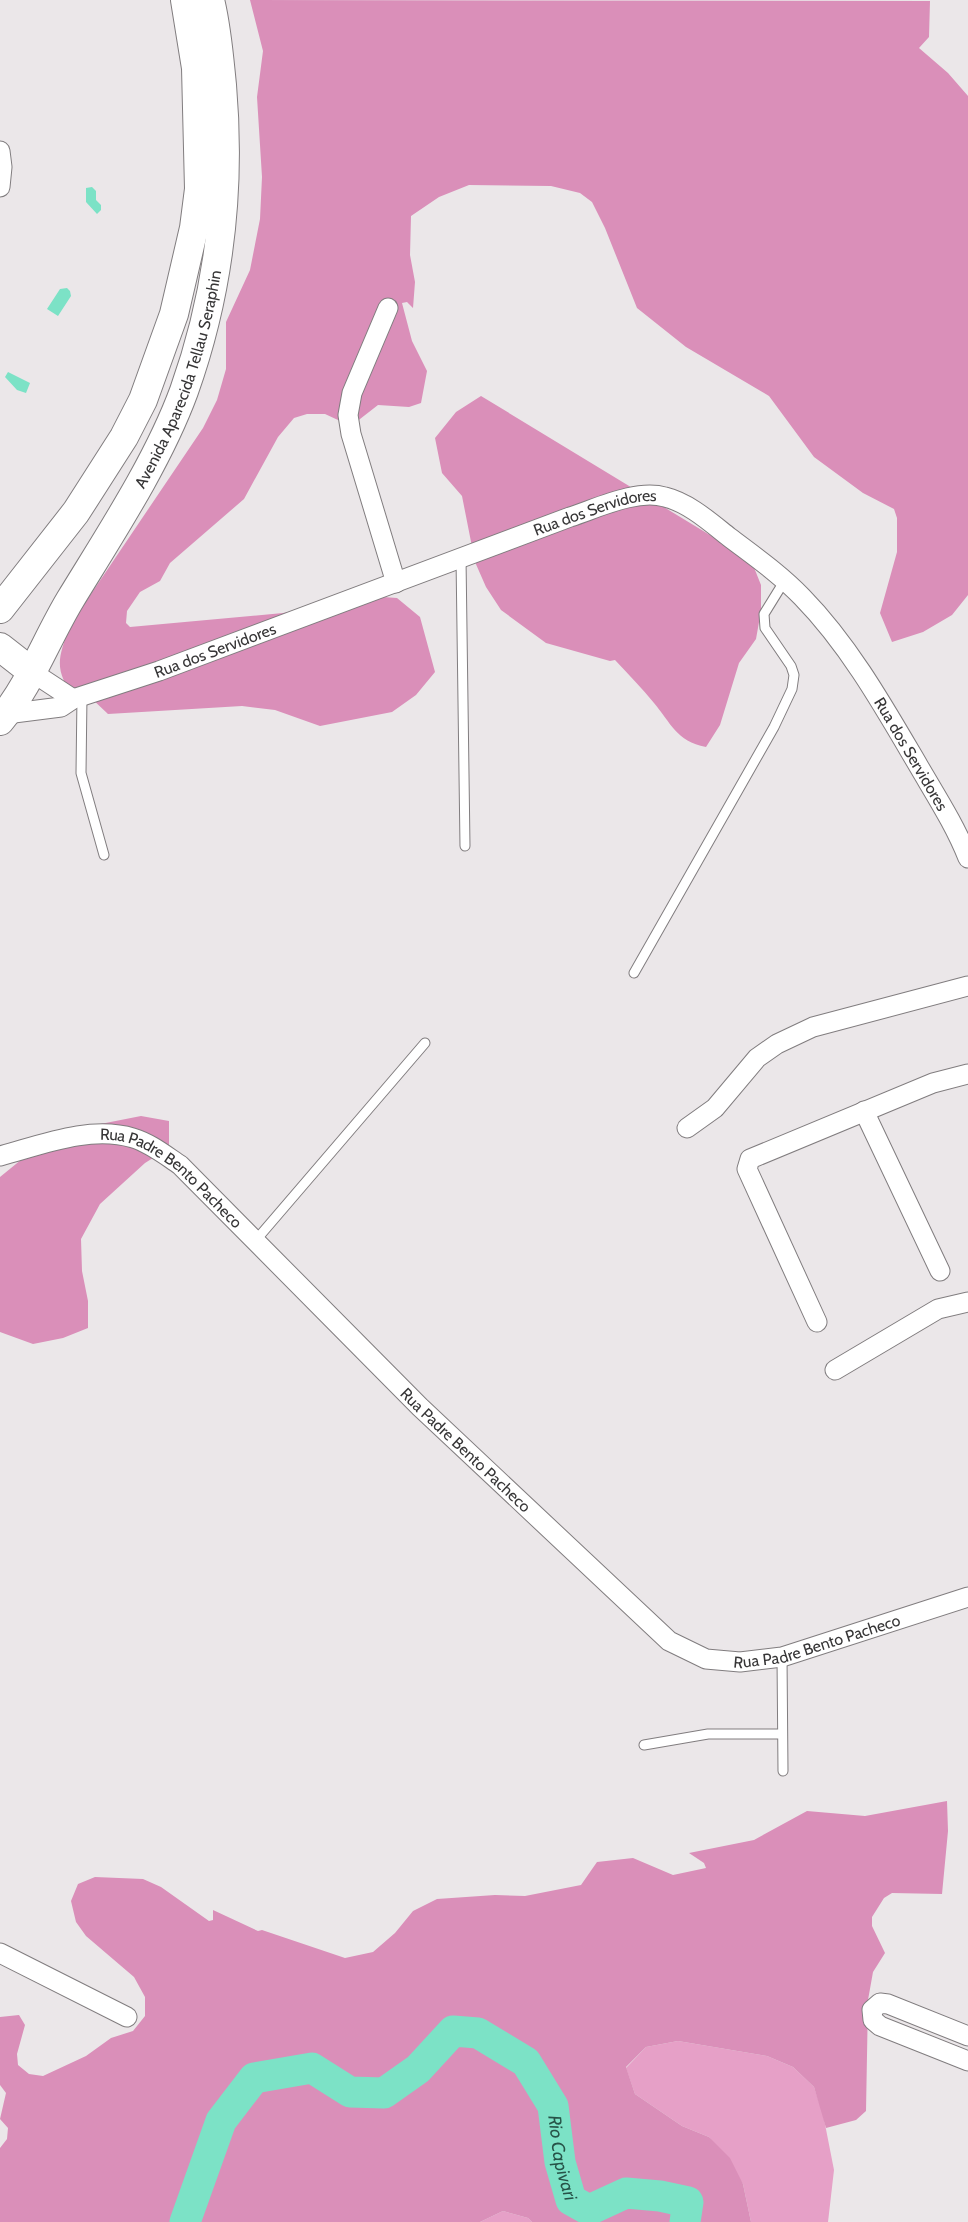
<svg xmlns="http://www.w3.org/2000/svg" width="968" height="2222" font-family="Cabin,sans-serif">
<style>
.green{fill:#e6a0c7}
.forest{fill:#da8fb9}
.water{fill:#7ce2c6}
.lines{fill:none;stroke-linecap:round;stroke-linejoin:round}
.river{stroke:#7ce2c6;stroke-width:31}
.service-casing{stroke:#817d7f;stroke-width:11}
.minor-casing{stroke:#817d7f;stroke-width:21}
.primary-casing{stroke:#817d7f;stroke-width:30}
.service{stroke:#fff;stroke-width:9}
.minor{stroke:#fff;stroke-width:19}
.primary{stroke:#fff;stroke-width:28}
.labels{text-anchor:middle;dominant-baseline:central;stroke-width:5;stroke-linejoin:round;paint-order:stroke}
.street-label{font-size:16px;fill:#373637;stroke:#fff}
.water-label{font-size:18px;font-style:italic;fill:#275348;stroke:#fff}
</style>
<rect width="100%" height="100%" fill="#ebe7e9"/>
<path class="green" d="M 678,2041 L 767,2056 L 793,2067 L 814,2087 L 823,2114 L 834,2170 L 828,2222 L 751,2222 L 743,2184 L 709,2137 L 682,2126 L 635,2094 L 626,2068 L 646,2047 Z
M 503,2211 L 528,2218 L 532,2222 L 480,2222 Z"/>
<path class="forest" d="M 250,0 L 930,1 L 929,37 L 919,48 L 948,73 L 968,96 L 968,595 L 952,615 L 923,632 L 892,642 L 880,613 L 897,552 L 897,518 L 894,509 L 863,493 L 814,457 L 769,396 L 686,347 L 637,308 L 605,228 L 592,202 L 580,193 L 551,186 L 469,185 L 439,197 L 411,216 L 410,255 L 415,282 L 413,308 L 407,302 L 402,303 L 412,341 L 427,371 L 421,403 L 409,407 L 378,405 L 351,426 L 325,414 L 307,414 L 294,418 L 278,437 L 244,499 L 170,563 L 160,581 L 140,592 L 127,611 L 126,623 L 130,627 L 283,613 L 369,596 L 397,598 L 420,617 L 435,672 L 416,695 L 392,712 L 320,726 L 275,710 L 242,706 L 108,714 L 90,697 L 76,702 C 54,668 57,662 70,625 L 203,428 L 217,400 L 226,369 L 226,322 L 250,270 L 260,219 L 262,177 L 257,97 L 263,51 Z
M 481,396 L 751,560 L 761,585 L 761,611 L 756,639 L 739,663 L 720,725 L 706,747 C 676,741 671,723 654,703 C 642,688 628,674 615,660 L 610,661 L 546,643 L 501,610 L 486,587 L 475,562 L 462,496 L 442,473 L 435,438 L 456,412 Z
M 141,1116 L 169,1121 L 169,1148 L 145,1163 L 100,1204 L 81,1239 L 82,1271 L 88,1301 L 88,1328 L 63,1338 L 33,1344 L 0,1332 L 0,1177 L 27,1155 L 75,1129 Z
M 947,1801 L 948,1831 L 942,1894 L 892,1893 L 884,1898 L 872,1917 L 872,1926 L 885,1953 L 873,1972 L 868,2000 L 866,2111 L 856,2120 L 826,2128 L 814,2087 L 793,2067 L 767,2056 L 678,2041 L 646,2047 L 626,2067 L 635,2094 L 682,2126 L 709,2137 L 730,2158 L 743,2184 L 751,2222 L 532,2222 L 528,2218 L 503,2211 L 480,2222 L 0,2222 L 0,2148 L 7,2139 L 8,2128 L 0,2119 L 6,2093 L 0,2085 L 0,2017 L 19,2015 L 25,2025 L 17,2054 L 18,2065 L 29,2074 L 43,2076 L 86,2056 L 111,2038 L 133,2031 L 145,2016 L 145,1997 L 134,1977 L 86,1936 L 76,1922 L 71,1901 L 78,1884 L 95,1877 L 143,1879 L 161,1887 L 209,1921 L 213,1920 L 213,1910 L 258,1931 L 262,1930 L 345,1958 L 373,1952 L 395,1933 L 413,1911 L 437,1899 L 495,1895 L 525,1896 L 581,1885 L 597,1862 L 633,1858 L 673,1875 L 706,1868 L 704,1863 L 689,1853 L 754,1840 L 807,1811 L 865,1816 Z"/>
<path class="water" d="M 92,187 L 96,191 L 96,200 L 101,205 L 101,210 L 97,214 L 86,202 L 86,188 Z
M 67,288 L 70,291 L 71,296 L 58,316 L 47,309 L 60,289 Z
M 8,372 L 30,383 L 26,393 L 17,390 L 5,377 Z"/>
<g class="lines">
<path class="river" id="s1" d="M 185,2222 L 221,2121 L 254,2078 L 312,2068 L 350,2092 L 384,2093 L 418,2069 L 453,2031 L 478,2033 L 526,2062 L 553,2106 L 560,2162 L 571,2200 L 589,2210 L 626,2193 L 660,2196 L 688,2202 L 685,2222"/>
<g class="service-casing">
<path id="service" d="M 461,558 L 465,846
M 82,696 L 81,773 L 104,855
M 634,973 L 774,727 L 792,689 L 794,675 L 791,666 L 765,628 L 764,614 L 785,580
M 256,1240 L 425,1043
M 782,1657 L 783,1771
M 644,1745 L 708,1734 L 782,1734"/>
</g>
<g class="minor-casing">
<g id="minor">
<path d="M 0,151 L 2,167 L 0,187"/>
<path d="M 388,308 L 352,393 L 348,415 L 351,434 L 396,583"/>
<path d="M 32,672 L 73,699"/>
<path id="s2" d="M 6,714 L 61,707 L 73,699 L 159,671 L 570,517 C 598,508 636,489 665,497 C 689,503 710,522 729,537 C 754,556 780,574 802,597 C 849,645 884,707 918,765 C 936,796 955,825 968,858"/>
<path d="M 864,1111 L 940,1271"/>
<path d="M 687,1128 L 715,1108 L 757,1058 L 777,1044 L 813,1027 L 968,986"/>
<path id="s3" d="M 0,1156 C 41,1145 90,1125 133,1138 C 150,1143 165,1155 180,1165 L 420,1407 L 669,1641 L 706,1659 L 740,1662 L 782,1657 L 968,1597"/>
<path d="M 817,1322 L 747,1169 L 750,1159 L 933,1083 L 968,1074"/>
<path d="M 835,1370 L 938,1309 L 968,1302"/>
<path d="M 0,1953 L 127,2017"/>
<path d="M 968,2036 L 888,2004 L 880,2003 L 872,2010 L 873,2020 L 880,2026 L 968,2061"/>
</g>
</g>
<g class="primary-casing">
<g id="primary">
<path d="M 0,609 L 76,512 L 124,437 L 143,400 L 174,314 L 194,228 L 199,189 L 196,68 L 185,0"/>
<path d="M 0,647 L 32,672"/>
<path id="s4" d="M 0,721 C 30,685 46,640 70,600 C 109,536 158,462 184,391 C 219,293 231,189 222,85 C 219,56 217,28 210,0"/>
</g>
</g>
<use href="#service" class="service"/>
<use href="#minor" class="minor"/>
<use href="#primary" class="primary"/>
</g>
<g class="labels">
<g class="street-label">
<text stroke="none"><textPath href="#s4" startOffset="388">Avenida Aparecida Tellau Seraphin</textPath></text>
<text stroke="none"><textPath href="#s2" startOffset="625">Rua dos Servidores</textPath></text>
<text stroke="none"><textPath href="#s2" startOffset="220">Rua dos Servidores</textPath></text>
<text stroke="none"><textPath href="#s2" startOffset="1060">Rua dos Servidores</textPath></text>
<text stroke="none"><textPath href="#s3" startOffset="189">Rua Padre Bento Pacheco</textPath></text>
<text stroke="none"><textPath href="#s3" startOffset="594">Rua Padre Bento Pacheco</textPath></text>
<text stroke="none"><textPath href="#s3" startOffset="1028">Rua Padre Bento Pacheco</textPath></text>
</g>
<g class="water-label">
<text stroke="none"><textPath href="#s1" startOffset="578">Rio Capivari</textPath></text>
</g>
</g>
</svg>
